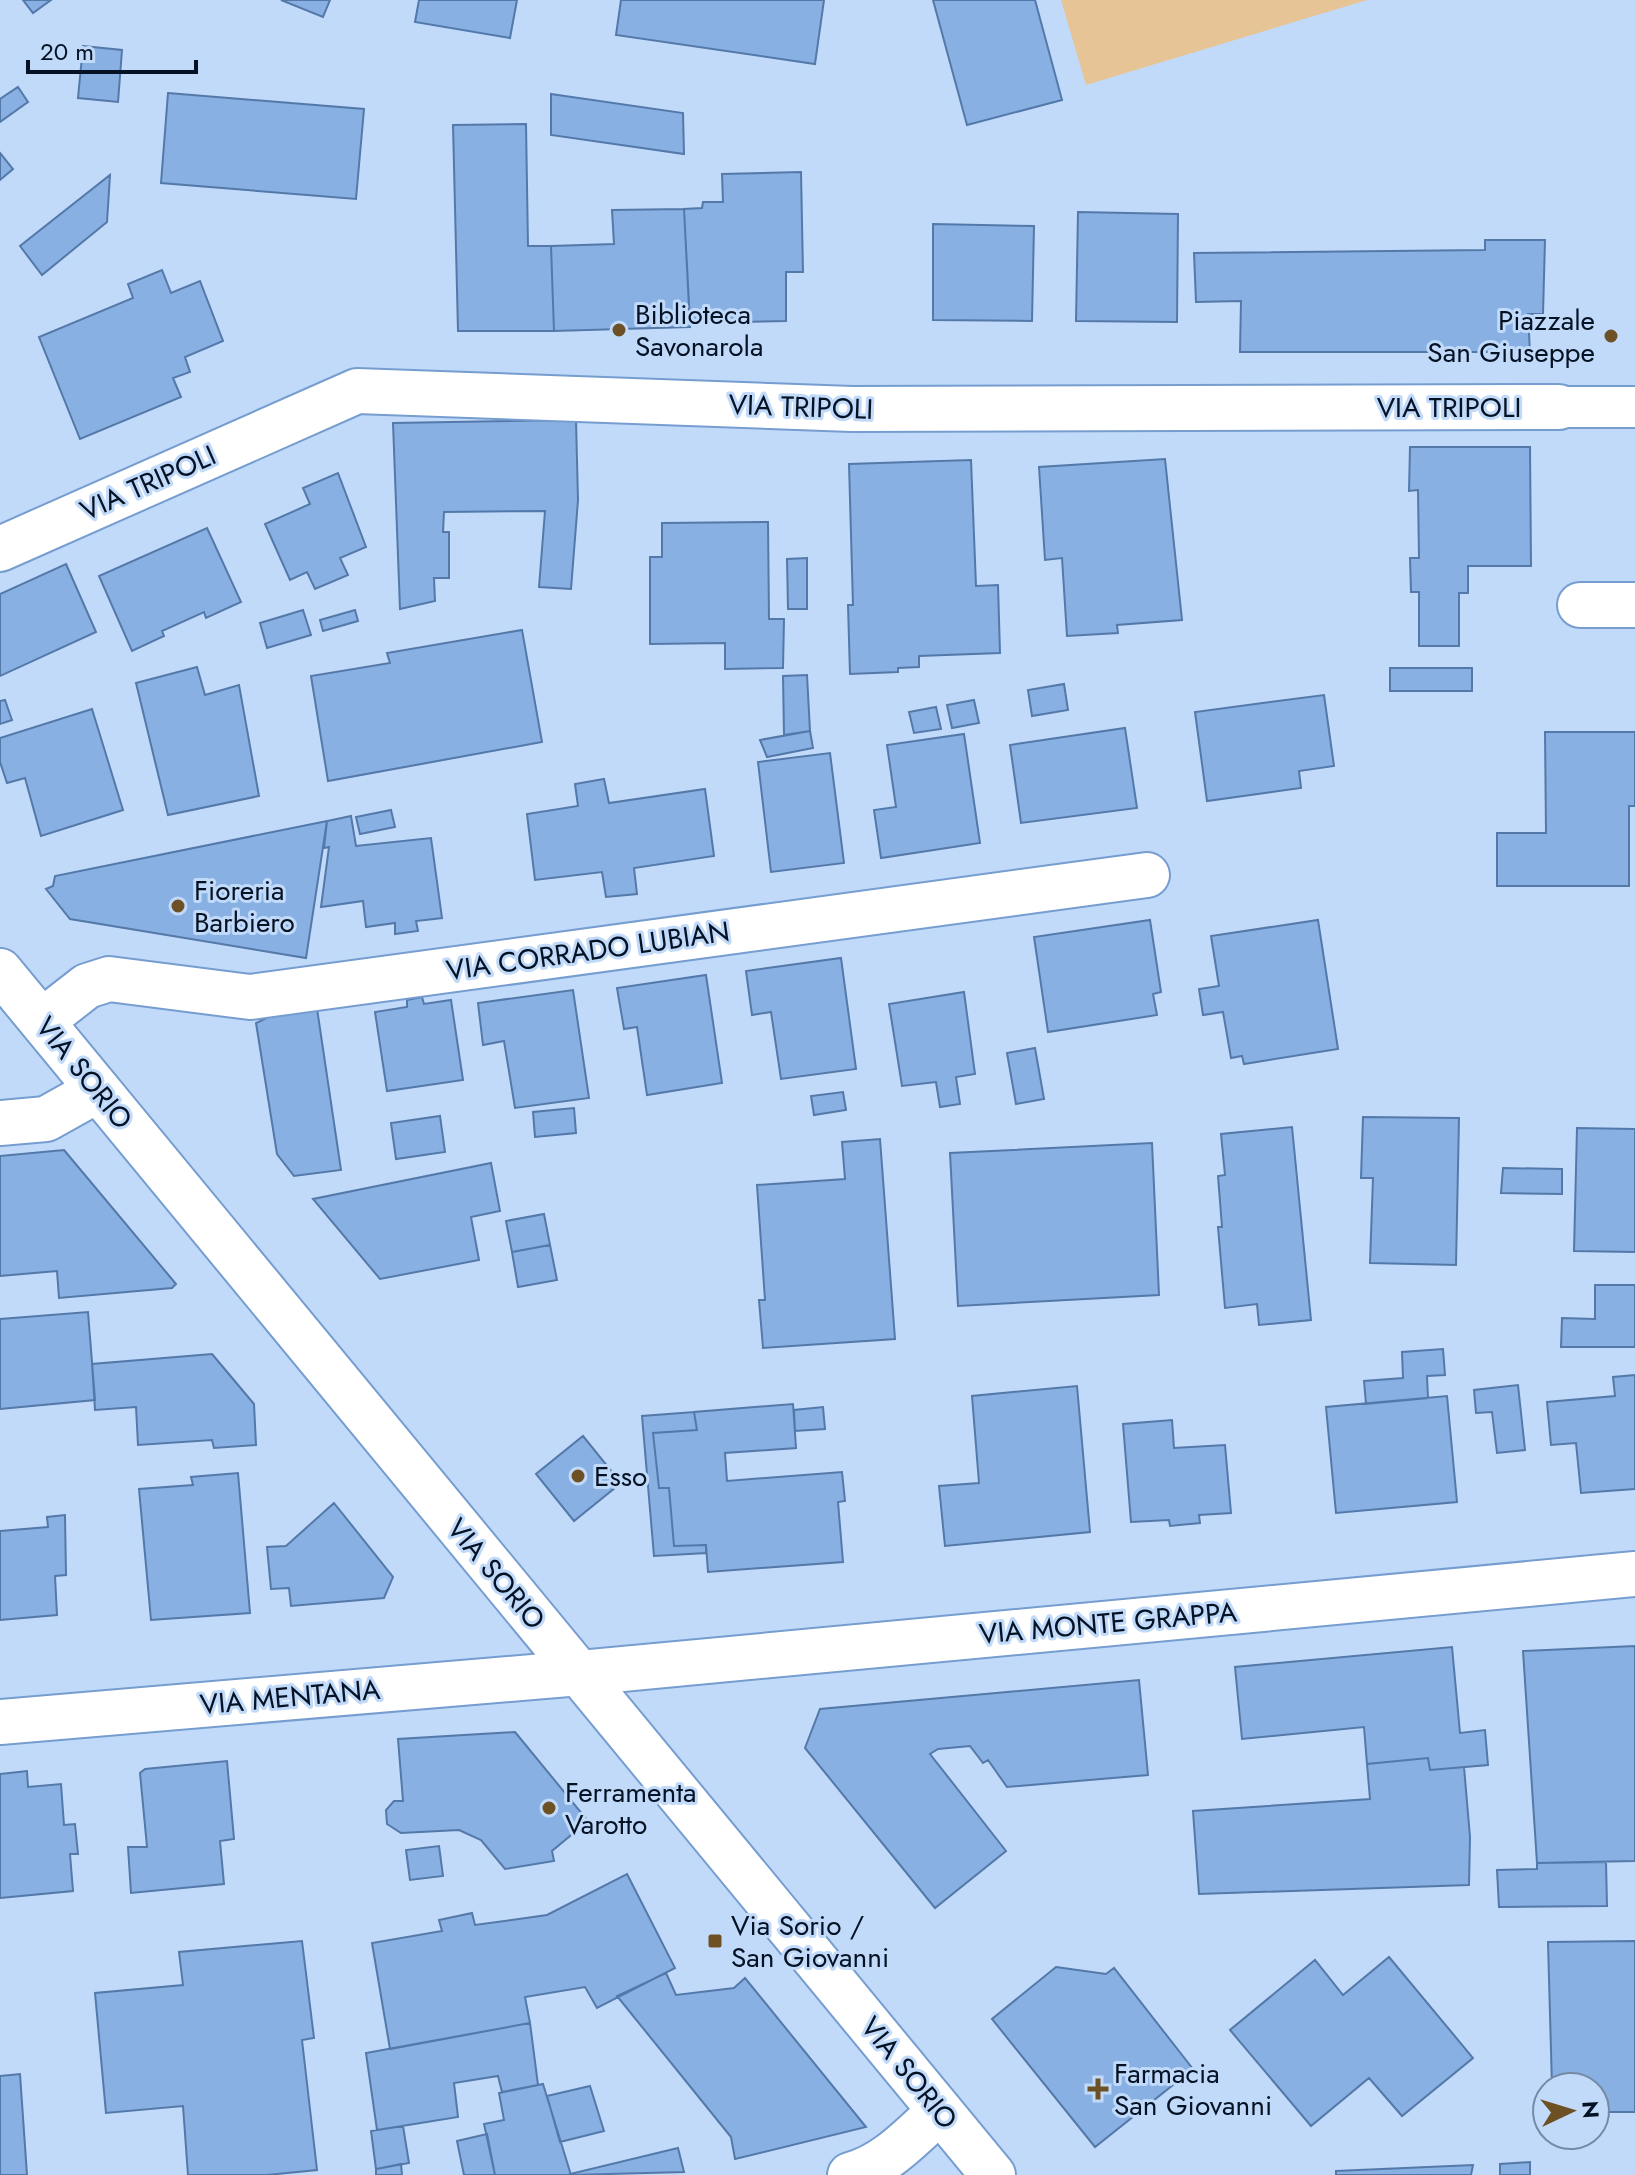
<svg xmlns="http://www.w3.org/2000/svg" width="1635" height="2175" font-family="Jost,sans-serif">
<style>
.green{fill:#e6c496}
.building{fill:#88b0e3;stroke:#5479a9;stroke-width:2}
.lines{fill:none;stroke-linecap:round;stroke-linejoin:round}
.pedestrian-casing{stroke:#769dcf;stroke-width:44}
.minor-casing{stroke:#769dcf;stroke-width:48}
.secondary-casing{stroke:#769dcf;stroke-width:48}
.pedestrian{stroke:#fff;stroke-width:40}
.minor{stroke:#fff;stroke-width:44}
.secondary{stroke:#fff;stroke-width:44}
.poi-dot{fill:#6d5024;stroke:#c1dafa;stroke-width:3}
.labels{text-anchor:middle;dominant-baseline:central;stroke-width:6;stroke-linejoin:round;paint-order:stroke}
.poi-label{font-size:28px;fill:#041224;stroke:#c1dafa;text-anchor:start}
.street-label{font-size:28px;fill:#041224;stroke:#c1dafa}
</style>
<rect width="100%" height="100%" fill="#c1dafa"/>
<path class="green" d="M 1061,0 L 1367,0 L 1086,85 Z"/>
<path class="building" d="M 23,0 L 51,0 L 33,13 Z
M 281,0 L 330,0 L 323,17 Z
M 419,0 L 517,0 L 510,38 L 415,22 Z
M 621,0 L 824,0 L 815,64 L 616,35 Z
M 933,0 L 1035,0 L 1062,100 L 967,125 Z
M 83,46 L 122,50 L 118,102 L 78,98 Z
M 18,87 L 28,102 L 0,122 L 0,99 Z
M 168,93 L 364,109 L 356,199 L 161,183 Z
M 551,94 L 683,113 L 684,154 L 551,135 Z
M 526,124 L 528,246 L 551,246 L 554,331 L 458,331 L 453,125 Z
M 0,153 L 13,169 L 0,180 Z
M 801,172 L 803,272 L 786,272 L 786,321 L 690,323 L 684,209 L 702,208 L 703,202 L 723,202 L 722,174 Z
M 110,175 L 107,222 L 42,275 L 20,246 Z
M 684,209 L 690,327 L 554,331 L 551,246 L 614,244 L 612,210 Z
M 1078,212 L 1178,214 L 1177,322 L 1076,321 Z
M 933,224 L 1034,226 L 1032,321 L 933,320 Z
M 1485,240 L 1545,240 L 1543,314 L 1528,314 L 1530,352 L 1240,352 L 1241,301 L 1196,302 L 1194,253 L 1485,250 Z
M 162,270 L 171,293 L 200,281 L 223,341 L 185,357 L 190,372 L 173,378 L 181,397 L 80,439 L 39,337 L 133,298 L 128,284 Z
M 576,420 L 578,500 L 571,589 L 539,587 L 545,511 L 444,512 L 443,532 L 449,532 L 449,578 L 434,578 L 435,601 L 400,609 L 393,423 Z
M 1410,447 L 1530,447 L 1531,566 L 1468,566 L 1468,593 L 1459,593 L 1459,646 L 1419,646 L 1419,592 L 1411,592 L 1410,558 L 1419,558 L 1418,490 L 1409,491 Z
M 1165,459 L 1182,620 L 1117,625 L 1118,633 L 1067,636 L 1062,558 L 1045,560 L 1039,467 Z
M 971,460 L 976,586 L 998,585 L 1000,653 L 919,656 L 919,667 L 898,668 L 898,672 L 850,674 L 848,605 L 853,605 L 849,464 Z
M 338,473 L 366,547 L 340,558 L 348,575 L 315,589 L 307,572 L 290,580 L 265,524 L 310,504 L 303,488 Z
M 768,522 L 769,619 L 784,619 L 783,668 L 725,669 L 725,643 L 650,644 L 650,557 L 662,557 L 662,523 Z
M 207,528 L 241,602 L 206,618 L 204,612 L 162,631 L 164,636 L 132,651 L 99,576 Z
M 807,558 L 807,609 L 788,609 L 787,559 Z
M 66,564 L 96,632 L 0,676 L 0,594 Z
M 303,610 L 311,635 L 267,648 L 260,623 Z
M 355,610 L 358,621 L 323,631 L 320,620 Z
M 522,630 L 542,742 L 328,781 L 311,676 L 390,663 L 387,653 Z
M 197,667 L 205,695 L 239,685 L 259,796 L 168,815 L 136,683 Z
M 1390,668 L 1472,668 L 1472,691 L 1390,691 Z
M 807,675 L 810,731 L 784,735 L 783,676 Z
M 1064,684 L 1068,710 L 1032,716 L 1028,690 Z
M 1324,695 L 1334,766 L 1299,771 L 1301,788 L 1207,801 L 1195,712 Z
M 5,700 L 12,720 L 0,724 L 0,701 Z
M 974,700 L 979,723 L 952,728 L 947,705 Z
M 936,707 L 941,729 L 914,733 L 909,712 Z
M 92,709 L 123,810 L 41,836 L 25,778 L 7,783 L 0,762 L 0,738 Z
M 1125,728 L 1137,808 L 1021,823 L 1010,745 Z
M 810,731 L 813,748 L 767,757 L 760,740 Z
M 1545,732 L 1635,732 L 1635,806 L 1629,806 L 1629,886 L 1497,886 L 1497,833 L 1546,833 Z
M 964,734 L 980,843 L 881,858 L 874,810 L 896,807 L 887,745 Z
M 830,753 L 844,863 L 771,872 L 758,762 Z
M 604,779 L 609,803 L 705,789 L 714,856 L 634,868 L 637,894 L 606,897 L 602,872 L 535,880 L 527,814 L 578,806 L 575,784 Z
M 391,810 L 395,827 L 360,834 L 356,817 Z
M 351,816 L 356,846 L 431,838 L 442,918 L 416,921 L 418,931 L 395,934 L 395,923 L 366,927 L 363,901 L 321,907 L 329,847 L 324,848 L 327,821 Z
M 327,821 L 306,958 L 70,919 L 46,889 L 53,886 L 55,876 Z
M 1150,920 L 1161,992 L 1153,994 L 1157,1015 L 1048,1032 L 1034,937 Z
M 1318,920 L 1338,1049 L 1244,1064 L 1242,1056 L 1231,1058 L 1223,1012 L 1203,1015 L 1199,989 L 1219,986 L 1211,936 Z
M 841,958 L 856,1069 L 781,1079 L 771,1012 L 752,1015 L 746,971 Z
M 706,975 L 722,1083 L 647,1095 L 637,1027 L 624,1029 L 617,988 Z
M 573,990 L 589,1098 L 515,1108 L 504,1041 L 483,1045 L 478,1003 Z
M 964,992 L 975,1074 L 956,1077 L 960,1104 L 940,1107 L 936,1082 L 902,1086 L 889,1004 Z
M 315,995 L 341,1170 L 294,1176 L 277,1154 L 256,1023 Z
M 422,997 L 424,1004 L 451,1000 L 463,1080 L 387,1091 L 375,1012 L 407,1007 L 407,1000 Z
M 1035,1048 L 1044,1099 L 1016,1104 L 1007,1053 Z
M 843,1092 L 846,1110 L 814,1115 L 811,1096 Z
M 574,1108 L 576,1133 L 535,1137 L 533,1112 Z
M 440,1116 L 445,1152 L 396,1159 L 391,1123 Z
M 1363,1117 L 1459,1118 L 1456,1265 L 1370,1263 L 1373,1178 L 1361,1178 Z
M 1292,1127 L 1311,1320 L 1259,1325 L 1257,1304 L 1225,1308 L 1218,1227 L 1222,1227 L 1218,1176 L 1225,1175 L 1221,1134 Z
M 1577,1128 L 1635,1129 L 1635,1252 L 1574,1251 Z
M 880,1139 L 895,1339 L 763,1348 L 759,1300 L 765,1300 L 757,1185 L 845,1179 L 842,1142 Z
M 1152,1143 L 1159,1295 L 958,1306 L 950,1153 Z
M 64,1150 L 176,1284 L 172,1288 L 59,1298 L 57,1271 L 0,1276 L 0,1156 Z
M 491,1163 L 500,1211 L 471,1217 L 479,1260 L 380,1279 L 313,1199 Z
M 1503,1168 L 1562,1169 L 1562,1194 L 1501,1193 Z
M 544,1214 L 550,1245 L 512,1252 L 506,1221 Z
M 550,1245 L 557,1280 L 518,1287 L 512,1252 Z
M 1595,1285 L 1635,1285 L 1635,1347 L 1561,1347 L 1562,1318 L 1595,1319 Z
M 88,1312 L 95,1400 L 0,1409 L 0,1319 Z
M 1443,1349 L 1445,1375 L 1427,1376 L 1428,1398 L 1366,1404 L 1364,1381 L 1403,1378 L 1402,1352 Z
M 212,1354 L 254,1404 L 256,1445 L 214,1448 L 212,1440 L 138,1445 L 136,1407 L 95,1410 L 92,1364 Z
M 1635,1375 L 1635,1489 L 1581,1493 L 1576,1443 L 1551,1445 L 1547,1402 L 1615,1396 L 1613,1377 Z
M 1518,1385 L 1525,1450 L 1497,1453 L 1492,1412 L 1476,1413 L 1474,1390 Z
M 1077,1386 L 1090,1532 L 945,1546 L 939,1486 L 979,1483 L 972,1396 Z
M 1447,1396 L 1457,1502 L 1336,1513 L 1326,1407 Z
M 793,1404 L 796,1448 L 725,1453 L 727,1481 L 842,1472 L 845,1501 L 838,1502 L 843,1562 L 708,1572 L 706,1545 L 674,1546 L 669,1488 L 659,1488 L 653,1433 L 697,1430 L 694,1412 Z
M 823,1407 L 825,1429 L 795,1431 L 794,1410 Z
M 694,1412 L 697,1430 L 653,1433 L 659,1488 L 669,1488 L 674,1546 L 706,1545 L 706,1553 L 654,1556 L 642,1416 Z
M 1172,1420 L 1174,1448 L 1225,1445 L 1231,1513 L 1199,1515 L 1200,1523 L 1170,1526 L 1169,1520 L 1131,1522 L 1123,1424 Z
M 583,1436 L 621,1483 L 574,1521 L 536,1474 Z
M 238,1473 L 250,1613 L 151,1620 L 139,1489 L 193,1485 L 191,1477 Z
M 334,1503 L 393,1577 L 384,1598 L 291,1606 L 289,1588 L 271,1589 L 267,1547 L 286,1546 Z
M 65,1515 L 66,1575 L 55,1576 L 57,1615 L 0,1620 L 0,1531 L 48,1527 L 47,1517 Z
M 1635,1646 L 1635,1861 L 1537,1863 L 1523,1651 Z
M 1452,1647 L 1460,1733 L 1485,1730 L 1488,1765 L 1430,1770 L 1428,1758 L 1367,1764 L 1364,1727 L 1242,1739 L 1235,1667 Z
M 1139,1680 L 1148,1775 L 1007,1787 L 988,1760 L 983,1763 L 970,1746 L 938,1749 L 930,1754 L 1006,1851 L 935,1908 L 805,1748 L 820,1709 Z
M 515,1732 L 588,1821 L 552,1851 L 554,1861 L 505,1869 L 481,1840 L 459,1830 L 401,1833 L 387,1824 L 386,1810 L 394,1801 L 403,1801 L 398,1739 Z
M 1428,1758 L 1430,1770 L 1464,1767 L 1470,1837 L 1469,1885 L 1199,1894 L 1193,1811 L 1370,1799 L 1367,1764 Z
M 227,1761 L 234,1839 L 220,1841 L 224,1884 L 131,1893 L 128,1847 L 147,1847 L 140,1773 L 145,1769 Z
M 27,1771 L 28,1787 L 61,1784 L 64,1825 L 75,1824 L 78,1854 L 70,1854 L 73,1891 L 0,1898 L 0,1774 Z
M 439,1846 L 443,1876 L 410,1880 L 406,1850 Z
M 1606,1862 L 1607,1906 L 1499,1907 L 1497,1870 L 1537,1869 L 1537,1863 Z
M 627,1874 L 675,1968 L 597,2008 L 585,1987 L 525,1997 L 530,2023 L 390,2049 L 372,1943 L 442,1931 L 439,1920 L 472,1913 L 475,1925 L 547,1915 Z
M 302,1941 L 314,2038 L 302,2040 L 317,2170 L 267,2175 L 188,2175 L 183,2106 L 106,2113 L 95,1993 L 183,1985 L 179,1952 Z
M 1635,1941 L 1635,2112 L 1595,2112 L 1595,2087 L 1552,2087 L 1548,1942 Z
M 1389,1957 L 1473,2058 L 1402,2116 L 1369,2078 L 1311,2126 L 1230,2030 L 1315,1960 L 1343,1995 Z
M 1056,1967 L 1106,1974 L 1114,1968 L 1193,2069 L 1095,2147 L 992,2019 Z
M 666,1973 L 676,1995 L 734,1988 L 745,1978 L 866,2127 L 735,2159 L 731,2137 L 617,1996 Z
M 530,2023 L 538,2085 L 502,2092 L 498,2076 L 454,2083 L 458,2117 L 377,2130 L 366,2053 Z
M 20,2074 L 27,2175 L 0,2175 L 0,2076 Z
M 543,2084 L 571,2175 L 495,2175 L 484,2124 L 504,2120 L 499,2093 Z
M 590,2086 L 604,2131 L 560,2142 L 547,2096 Z
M 403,2126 L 409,2163 L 376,2169 L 371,2131 Z
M 487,2134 L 495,2175 L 464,2175 L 457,2141 Z
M 678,2148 L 684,2172 L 571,2175 L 570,2174 Z
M 1530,2162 L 1530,2175 L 1500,2175 L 1500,2164 Z
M 401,2164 L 402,2175 L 376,2175 L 376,2169 Z
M 1473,2165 L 1471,2175 L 1336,2175 L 1336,2171 Z"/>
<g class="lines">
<g class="pedestrian-casing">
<path id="pedestrian" d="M 1559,407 L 1635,407"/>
</g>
<g class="minor-casing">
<path id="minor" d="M 0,549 L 357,391 L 852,409 L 1559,407
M 1580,605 L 1635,605
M 42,1021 L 87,986 L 109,979 L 250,997 L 1147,875
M 0,1123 L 46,1119 L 98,1090
M 0,1722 L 580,1673 L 1635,1574
M 850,2175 C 887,2165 912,2136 940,2111"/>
</g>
<g class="secondary-casing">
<path id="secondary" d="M 0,971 L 993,2175"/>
</g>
<use href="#pedestrian" class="pedestrian"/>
<use href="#minor" class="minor"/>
<use href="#secondary" class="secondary"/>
</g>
<g class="poi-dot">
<circle cx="619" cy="330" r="8"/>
<circle cx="1611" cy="336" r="8"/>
<circle cx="178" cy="906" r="8"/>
<circle cx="578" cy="1476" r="8"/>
<circle cx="549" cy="1808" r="8"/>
<rect x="707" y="1933" width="16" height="16" rx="4"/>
<path d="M1094 2077h8v8h8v8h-8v8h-8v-8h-8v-8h8z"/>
</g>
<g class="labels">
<g class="poi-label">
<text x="635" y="314">Biblioteca<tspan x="635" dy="32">Savonarola</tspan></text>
<text x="1595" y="320" text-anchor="end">Piazzale<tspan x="1595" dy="32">San Giuseppe</tspan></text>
<text x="194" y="890">Fioreria<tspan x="194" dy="32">Barbiero</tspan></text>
<text x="594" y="1476">Esso</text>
<text x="565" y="1792">Ferramenta<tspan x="565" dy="32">Varotto</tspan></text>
<text x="731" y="1925">Via Sorio /<tspan x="731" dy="32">San Giovanni</tspan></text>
<text x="1114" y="2073">Farmacia<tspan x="1114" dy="32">San Giovanni</tspan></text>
</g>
<g class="street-label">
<text transform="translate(801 407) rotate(2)">VIA TRIPOLI</text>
<text x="1449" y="407">VIA TRIPOLI</text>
<text transform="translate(148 483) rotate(-24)">VIA TRIPOLI</text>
<text transform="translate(588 951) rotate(-8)">VIA CORRADO LUBIAN</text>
<text transform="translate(84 1073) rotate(51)">VIA SORIO</text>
<text transform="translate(496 1574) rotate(50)">VIA SORIO</text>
<text transform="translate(1108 1623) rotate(-5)">VIA MONTE GRAPPA</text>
<text transform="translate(290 1697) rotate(-5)">VIA MENTANA</text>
<text transform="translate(909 2073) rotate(51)">VIA SORIO</text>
</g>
</g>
<g transform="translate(1571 2111) rotate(86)"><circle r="38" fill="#c1dafa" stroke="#758aa4" stroke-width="2"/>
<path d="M0-6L14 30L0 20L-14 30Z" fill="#6d5024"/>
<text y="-12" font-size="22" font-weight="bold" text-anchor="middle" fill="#041224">N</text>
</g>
<path d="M28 60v12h168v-12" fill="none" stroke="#041224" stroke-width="4"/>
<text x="40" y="60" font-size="24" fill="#041224" stroke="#c1dafa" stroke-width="6" paint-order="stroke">20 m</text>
</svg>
